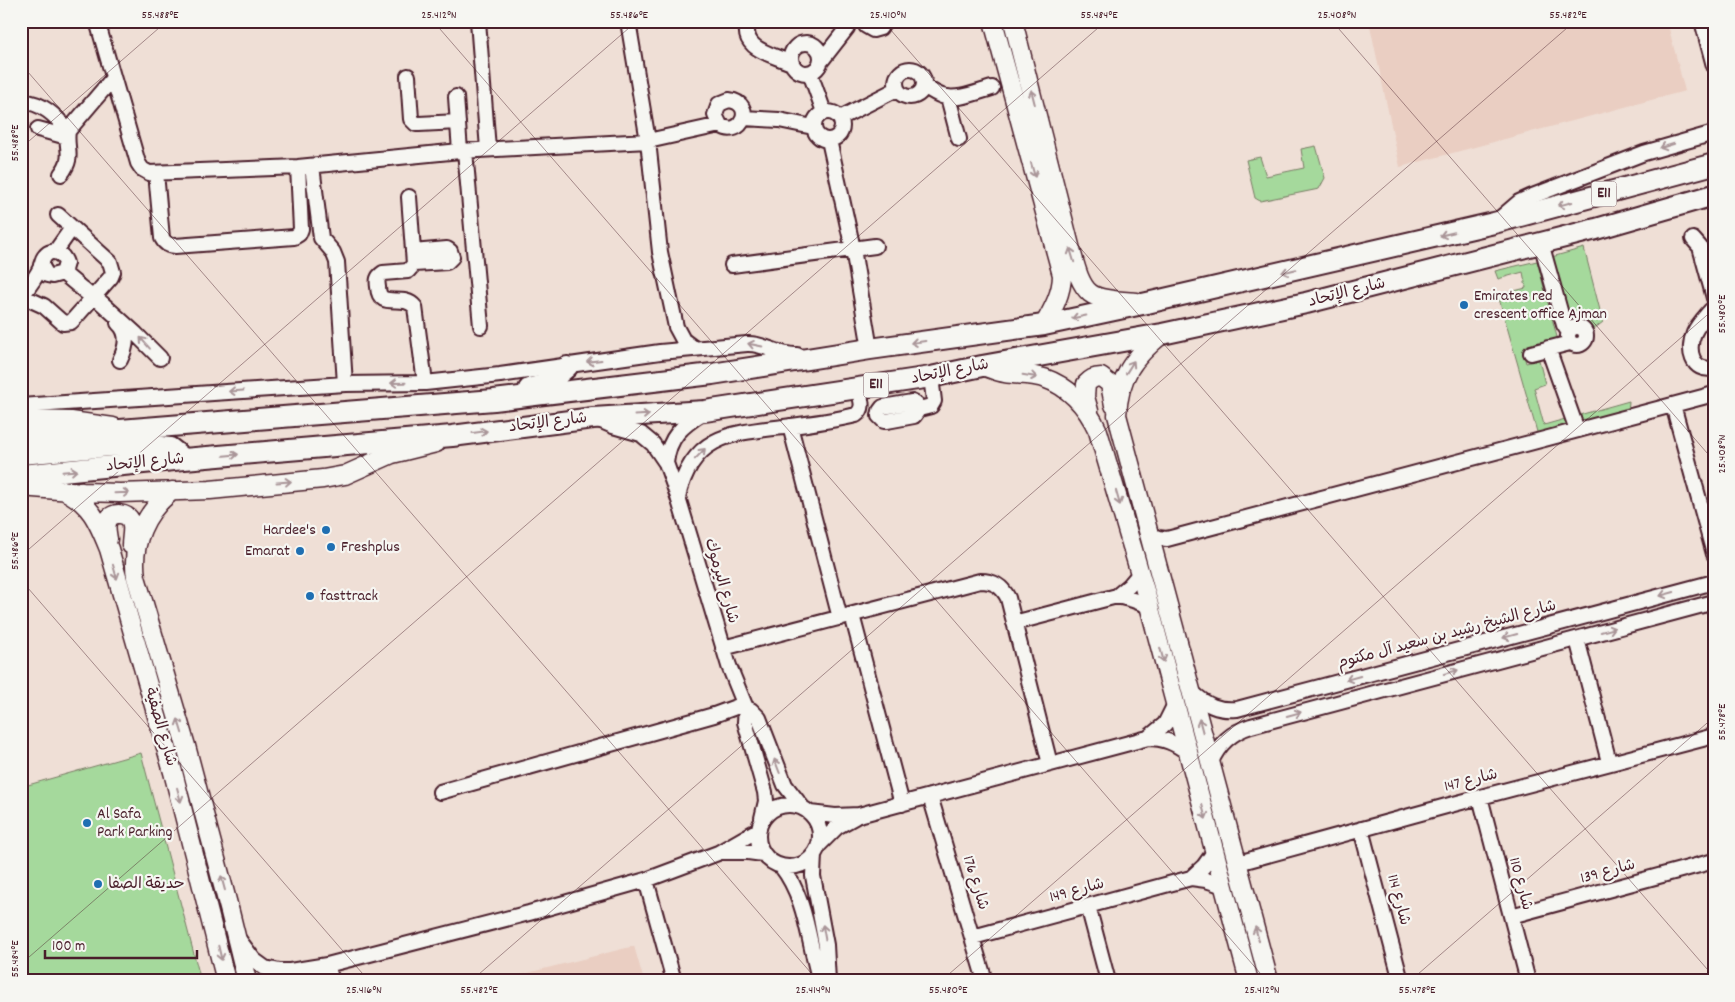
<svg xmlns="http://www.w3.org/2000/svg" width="1735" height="1002" font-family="Dekko,'Playpen Sans Arabic',sans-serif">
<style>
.built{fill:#eacec2}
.green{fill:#a5d99c;stroke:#787c64}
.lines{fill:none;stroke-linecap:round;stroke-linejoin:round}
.minor-casing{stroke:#4a1f2b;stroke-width:18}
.major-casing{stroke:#4a1f2b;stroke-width:21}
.highway-casing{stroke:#4a1f2b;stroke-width:24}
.minor{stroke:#f6f6f2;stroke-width:14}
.major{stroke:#f6f6f2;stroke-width:18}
.highway{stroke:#f6f6f2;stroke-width:20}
.oneway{stroke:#a99598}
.ticks{fill:none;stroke:#4a1f2b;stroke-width:1;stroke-opacity:0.45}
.poi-dot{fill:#1f6fb2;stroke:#f6f6f2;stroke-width:2}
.labels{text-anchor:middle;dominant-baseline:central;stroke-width:4.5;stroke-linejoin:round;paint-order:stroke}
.shield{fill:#f6f6f2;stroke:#7e6067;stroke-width:1}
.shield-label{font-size:15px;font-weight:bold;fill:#4a1f2b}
.street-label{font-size:16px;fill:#4a1f2b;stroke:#f6f6f2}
.poi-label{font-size:16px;fill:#4a1f2b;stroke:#f6f6f2;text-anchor:start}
.neatline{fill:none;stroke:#4a1f2b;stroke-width:2}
.ticks-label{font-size:12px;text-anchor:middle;fill:#4a1f2b}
</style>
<rect width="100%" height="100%" fill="#efdfd6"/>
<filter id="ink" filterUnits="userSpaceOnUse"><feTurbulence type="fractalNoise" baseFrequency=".02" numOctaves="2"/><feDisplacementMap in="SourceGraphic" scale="10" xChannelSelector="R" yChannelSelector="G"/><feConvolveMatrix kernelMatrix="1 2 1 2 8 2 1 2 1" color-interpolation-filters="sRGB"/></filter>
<g filter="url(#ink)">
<path class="built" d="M 1369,21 L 1667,21 L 1685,91 L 1400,167 Z
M 634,946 L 644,981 L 496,981 Z"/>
<path class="green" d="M 1316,146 L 1325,178 L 1319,189 L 1260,201 L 1255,198 L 1246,160 L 1260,157 L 1266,176 L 1304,168 L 1301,149 Z
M 1584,248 L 1603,322 L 1590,332 C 1583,324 1576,323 1566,326 L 1548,258 Z
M 1537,261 L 1557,337 L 1554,344 L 1523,352 L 1526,363 L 1539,360 L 1545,384 L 1534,388 L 1544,425 L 1629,401 L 1628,415 L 1539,439 L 1498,295 L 1526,288 L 1523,272 L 1498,279 L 1495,271 Z
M 141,753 L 201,981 L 21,981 L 21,787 Z"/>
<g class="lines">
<g class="minor-casing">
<path id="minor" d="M 97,21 L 138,163 L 142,169 L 149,173 L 298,167 L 460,151 L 648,141 L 720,125 C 742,140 756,103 729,100 L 719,104 L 715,115 L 720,125
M 478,21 L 488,149
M 628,21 L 648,141 L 660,252 L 676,327 L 683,340 L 695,349
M 749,21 C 738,49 772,54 791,63
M 864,21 L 866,26 L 873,30 L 880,28 L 884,21
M 1702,21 L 1714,66
M791 58a15 15 0 1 1 30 0a15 15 0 1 1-30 0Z
M 822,60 L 847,28 L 849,21
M896 83a14 14 0 1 1 28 0a14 14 0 1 1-28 0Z
M 810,73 L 824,112
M 408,76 L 411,119 L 416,124 L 419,124 L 458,122
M 924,86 C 930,90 936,94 942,96 C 957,101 977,92 992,88
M 456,97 L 460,151
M 948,97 L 959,139
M 21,101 C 43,103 55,115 68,131
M814 126a14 14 0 1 1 28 0a14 14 0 1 1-28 0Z
M 744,118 L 779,120 L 813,127
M 840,118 L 897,89
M 38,129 L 67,137
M 829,140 L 853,249 L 870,349
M 465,151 L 481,326
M 312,166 L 321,238 L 333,252 L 337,262 L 345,384
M 156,173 L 162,238 C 165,244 169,246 175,246 L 294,237 L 299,234 L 301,229 L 298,167
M 61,174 C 75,156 65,149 68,131 L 113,78
M 409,197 L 414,264 L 408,271 L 383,273 C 377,277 377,280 378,287 C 379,311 403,292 415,307 L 425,383
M 1498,220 L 1519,202 L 1530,197 L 1644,153 L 1714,133
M 1693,239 L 1700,247 L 1714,298
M 1541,243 L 1564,325 L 1568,331
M 55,252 L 72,228
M 413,252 L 447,249 L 450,251 L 452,257 L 447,262 L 414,264
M 732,265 L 875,246
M 63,273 L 93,298
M 22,296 L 44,306 L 63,323 L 71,322 L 74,319 L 111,277 L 113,272 L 110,262 L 58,215
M 94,296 L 136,334 L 160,358
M 21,297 C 28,288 36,277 41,267 C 42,263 42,259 45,256 C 52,247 63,254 66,263 L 63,273 L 52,276 L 47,275 L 41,265
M 1711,310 C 1705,317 1698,324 1694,333 C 1687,349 1691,373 1714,368
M 118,323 C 130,333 126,348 120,360
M1568 336a9 9 0 1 1 18 0a9 9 0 1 1-18 0Z
M 1548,348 L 1577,430
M 1531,353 L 1570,343
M 912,402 L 916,404 L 919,409 L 914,416 L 887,421 L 884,421 L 879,416 L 880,411 L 883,407 Z
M 1673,405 L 1714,554
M 21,406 L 345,384 L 425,383 L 500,375 L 660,352 L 747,344 C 765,343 778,356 797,355
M 919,409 L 931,406 L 934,401 L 931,377
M 599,420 L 613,426 L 641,434 L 653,444 L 666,463 L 678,497 L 729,666 L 746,708 L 745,722 L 765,792 L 766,801 L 762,818
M 790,426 L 840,618
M 666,463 C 669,436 682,426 704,412
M 678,497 C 692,435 731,433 784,427 C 808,424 832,421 856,415 C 866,408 860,398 858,388
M 1148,533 L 1158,538 L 1167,539 L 1714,394
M 1117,596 L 1133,600 L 1149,606
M 852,615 L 902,804
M 1014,623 L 1117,596 L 1129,586 L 1140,573
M 1577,639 L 1609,762
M 723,648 L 980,581 C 994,581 1002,586 1008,598 L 1050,764
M 1192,692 C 1206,705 1218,711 1237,709 L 1714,582
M 746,708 L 751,710 L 759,718 L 785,785 L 802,807
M 1148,738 L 1165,724 L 1175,704
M 1211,762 C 1219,743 1232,732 1251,726 L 1714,602
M 440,792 L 714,715 L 744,704
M 930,796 L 985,981
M 1480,797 L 1528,981
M758 836a31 31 0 1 1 62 0a31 31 0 1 1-62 0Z
M 810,813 L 835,816 L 859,815 L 1148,738 C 1164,738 1175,743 1187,752
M 1361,829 L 1401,981
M 819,845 L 837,827 L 855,817
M 723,852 L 748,852 L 763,854
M 814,854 L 813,876 L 826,945 L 828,981
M 1238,863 L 1450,805 L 1714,736
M 781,866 C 807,899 808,942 820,981
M 1191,878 L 1204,866 L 1214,852
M 646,880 L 674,981
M 1088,906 L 1108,981
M 1511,916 L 1714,861
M 973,937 L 1191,878 L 1206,880 L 1224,886
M 239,940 L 254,960 L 265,968 L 280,971 L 290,971 L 327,965 L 529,913 L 646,880 L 718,853 L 758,830
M 327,965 L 332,981"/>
</g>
<g class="major-casing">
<path id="major" d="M 993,21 L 1062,275 C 1062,293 1053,309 1044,325
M 1013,21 L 1071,250 C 1075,264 1079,284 1090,293 C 1100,301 1125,301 1137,302
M 1162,334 C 1133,358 1119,376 1117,415 L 1269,981
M 982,366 C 990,368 997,372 1005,373 C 1018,375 1031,374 1044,378 C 1070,387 1087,407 1098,431 L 1146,594 L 1249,981
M 1089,411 L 1085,397 L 1086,384 C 1091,379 1094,377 1101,377 L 1110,384 L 1114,405
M 21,420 L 71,421 L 113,427
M 21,487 L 83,492 L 120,493 L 210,490 L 323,479 L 345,475 L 392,454 L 436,443
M 63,490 C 91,503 98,522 109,549 L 173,772 L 226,981
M 172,491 C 145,512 131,543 136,577 L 186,746 L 230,912 L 247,981
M 108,539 C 107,533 105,526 108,520 C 113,511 127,513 131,521 C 134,528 131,538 131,545"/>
</g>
<g class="highway-casing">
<path id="highway" d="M 529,389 L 547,384 L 567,367
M 21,438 L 494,400 L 712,374 L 870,349 L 1044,325 L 1147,303 L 1494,223 L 1714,164
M 21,454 L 132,444 L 170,448 L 184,459
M 21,475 L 184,459 L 452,436 L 593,418 L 705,411 L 931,377 L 982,366 L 1162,334 L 1306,303 L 1596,229 L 1714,195"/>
</g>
<use href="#minor" class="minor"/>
<use href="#major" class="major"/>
<use href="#highway" class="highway"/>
</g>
<defs><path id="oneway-shaft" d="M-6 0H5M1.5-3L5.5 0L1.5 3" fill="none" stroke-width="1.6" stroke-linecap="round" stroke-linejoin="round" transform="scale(1.25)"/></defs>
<g class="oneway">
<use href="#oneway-shaft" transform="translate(1033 97) rotate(-104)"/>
<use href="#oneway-shaft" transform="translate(1667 146) rotate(163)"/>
<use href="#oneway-shaft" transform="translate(1033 170) rotate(74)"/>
<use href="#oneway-shaft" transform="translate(1565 204) rotate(165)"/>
<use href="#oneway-shaft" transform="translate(1447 234) rotate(167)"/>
<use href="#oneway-shaft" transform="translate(1072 255) rotate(-107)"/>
<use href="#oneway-shaft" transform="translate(1289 271) rotate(167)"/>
<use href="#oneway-shaft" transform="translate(1079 317) rotate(168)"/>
<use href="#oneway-shaft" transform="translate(918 342) rotate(172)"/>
<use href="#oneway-shaft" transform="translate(145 343) rotate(-131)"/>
<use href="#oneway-shaft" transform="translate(755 345) rotate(-169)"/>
<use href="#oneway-shaft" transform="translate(594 361) rotate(173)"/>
<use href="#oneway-shaft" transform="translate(1130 367) rotate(-58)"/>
<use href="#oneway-shaft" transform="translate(1030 376) rotate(9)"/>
<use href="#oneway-shaft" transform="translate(398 383) rotate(179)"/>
<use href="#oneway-shaft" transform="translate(236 391) rotate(176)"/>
<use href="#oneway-shaft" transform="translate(642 415) rotate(-3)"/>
<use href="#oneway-shaft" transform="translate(480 432) rotate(-8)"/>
<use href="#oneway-shaft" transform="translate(700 454) rotate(-46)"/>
<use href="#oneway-shaft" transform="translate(231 455) rotate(-5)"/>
<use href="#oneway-shaft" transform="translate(70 471) rotate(-5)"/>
<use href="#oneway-shaft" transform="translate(284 482) rotate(-4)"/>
<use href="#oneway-shaft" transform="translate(122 493) rotate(-2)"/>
<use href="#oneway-shaft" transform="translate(1118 498) rotate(74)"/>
<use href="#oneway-shaft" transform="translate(115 572) rotate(74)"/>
<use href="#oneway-shaft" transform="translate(1667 594) rotate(165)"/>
<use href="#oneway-shaft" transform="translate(1608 630) rotate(-15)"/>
<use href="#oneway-shaft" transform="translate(1510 636) rotate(165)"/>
<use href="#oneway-shaft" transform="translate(1162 655) rotate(75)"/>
<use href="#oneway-shaft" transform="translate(1451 672) rotate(-15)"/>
<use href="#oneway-shaft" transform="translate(1353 678) rotate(165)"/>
<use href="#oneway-shaft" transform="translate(1294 714) rotate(-15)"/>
<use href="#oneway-shaft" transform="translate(180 726) rotate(-107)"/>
<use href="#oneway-shaft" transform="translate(1201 726) rotate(-105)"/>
<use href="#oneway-shaft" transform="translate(777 766) rotate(-111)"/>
<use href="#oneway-shaft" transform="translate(179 795) rotate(75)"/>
<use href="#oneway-shaft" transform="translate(1204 812) rotate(75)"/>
<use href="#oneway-shaft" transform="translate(223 883) rotate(-105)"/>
<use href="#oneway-shaft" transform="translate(824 932) rotate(-100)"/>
<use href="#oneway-shaft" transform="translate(1257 934) rotate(-105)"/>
<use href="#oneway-shaft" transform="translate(220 953) rotate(77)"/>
</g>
</g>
<path class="ticks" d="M 433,21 L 1267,981M 883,21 L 1714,977M 1332,21 L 1714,461M 21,64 L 818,981M 21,148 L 167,21M 21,556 L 637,21M 21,580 L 369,981M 21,964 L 1106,21M 471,981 L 1575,21M 941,981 L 1714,309M 1410,981 L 1714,717"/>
<g class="poi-dot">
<circle cx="1464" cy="305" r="5"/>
<circle cx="326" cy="530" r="5"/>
<circle cx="331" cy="547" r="5"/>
<circle cx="300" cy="551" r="5"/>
<circle cx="310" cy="596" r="5"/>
<circle cx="87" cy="823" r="5"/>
<circle cx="98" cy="884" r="5"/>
</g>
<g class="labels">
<g class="shield">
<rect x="1591.5" y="181.5" width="25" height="25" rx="4"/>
<rect x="863.5" y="372.5" width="25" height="25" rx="4"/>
</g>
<g class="shield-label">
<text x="1604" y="194">E11</text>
<text x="876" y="385">E11</text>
</g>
<g class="street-label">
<text transform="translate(1347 293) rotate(-14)">شارع الإتحاد</text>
<text transform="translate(950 372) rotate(-11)">شارع الإتحاد</text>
<text transform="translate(548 423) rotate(-7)">شارع الإتحاد</text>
<text transform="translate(145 463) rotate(-6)">شارع الإتحاد</text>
<text transform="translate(721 581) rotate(74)">شارع اليرموك</text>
<text transform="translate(1447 635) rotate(-15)">شارع الشيخ رشيد بن سعيد آل مكتوم</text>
<text transform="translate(160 727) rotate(74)">شارع الصفية</text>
<text transform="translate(1471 781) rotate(-14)">شارع 147</text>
<text transform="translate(1608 872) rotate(-15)">شارع 139</text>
<text transform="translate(975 883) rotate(73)">شارع 176</text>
<text transform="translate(1520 884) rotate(75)">شارع 110</text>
<text transform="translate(1077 891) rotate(-15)">شارع 149</text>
<text transform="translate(1398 900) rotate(75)">شارع 114</text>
</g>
<g class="poi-label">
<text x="1474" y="296">Emirates red<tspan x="1474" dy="18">crescent office Ajman</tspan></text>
<text x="316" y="530" text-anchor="end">Hardee's</text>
<text x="341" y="547">Freshplus</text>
<text x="290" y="551" text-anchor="end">Emarat</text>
<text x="320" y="596">fasttrack</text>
<text x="97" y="814">Al Safa<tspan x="97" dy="18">Park Parking</tspan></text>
<text x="108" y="884">حديقة الصفا</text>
</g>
</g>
<rect width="1735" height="1002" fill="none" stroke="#f6f6f2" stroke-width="55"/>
<path d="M45 950v8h152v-8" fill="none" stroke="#4a1f2b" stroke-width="2.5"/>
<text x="52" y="950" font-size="15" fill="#4a1f2b" stroke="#f6f6f2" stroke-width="4" paint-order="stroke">100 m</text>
<rect x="28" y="28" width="1680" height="946" class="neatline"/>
<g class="ticks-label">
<text x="160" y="18">55.488°E</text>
<text x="439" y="18">25.412°N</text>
<text x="629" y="18">55.486°E</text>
<text x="888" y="18">25.410°N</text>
<text x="1099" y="18">55.484°E</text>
<text x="1337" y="18">25.408°N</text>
<text x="1568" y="18">55.482°E</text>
<text transform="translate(14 143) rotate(-90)" y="4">55.488°E</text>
<text transform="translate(1721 314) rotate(-90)" y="4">55.480°E</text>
<text transform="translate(1721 454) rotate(-90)" y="4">25.408°N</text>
<text transform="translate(14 551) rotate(-90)" y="4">55.486°E</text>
<text transform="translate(1721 722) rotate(-90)" y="4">55.478°E</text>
<text transform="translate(14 959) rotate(-90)" y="4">55.484°E</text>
<text x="364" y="993">25.416°N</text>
<text x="479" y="993">55.482°E</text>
<text x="813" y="993">25.414°N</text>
<text x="948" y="993">55.480°E</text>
<text x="1262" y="993">25.412°N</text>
<text x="1417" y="993">55.478°E</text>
</g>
</svg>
